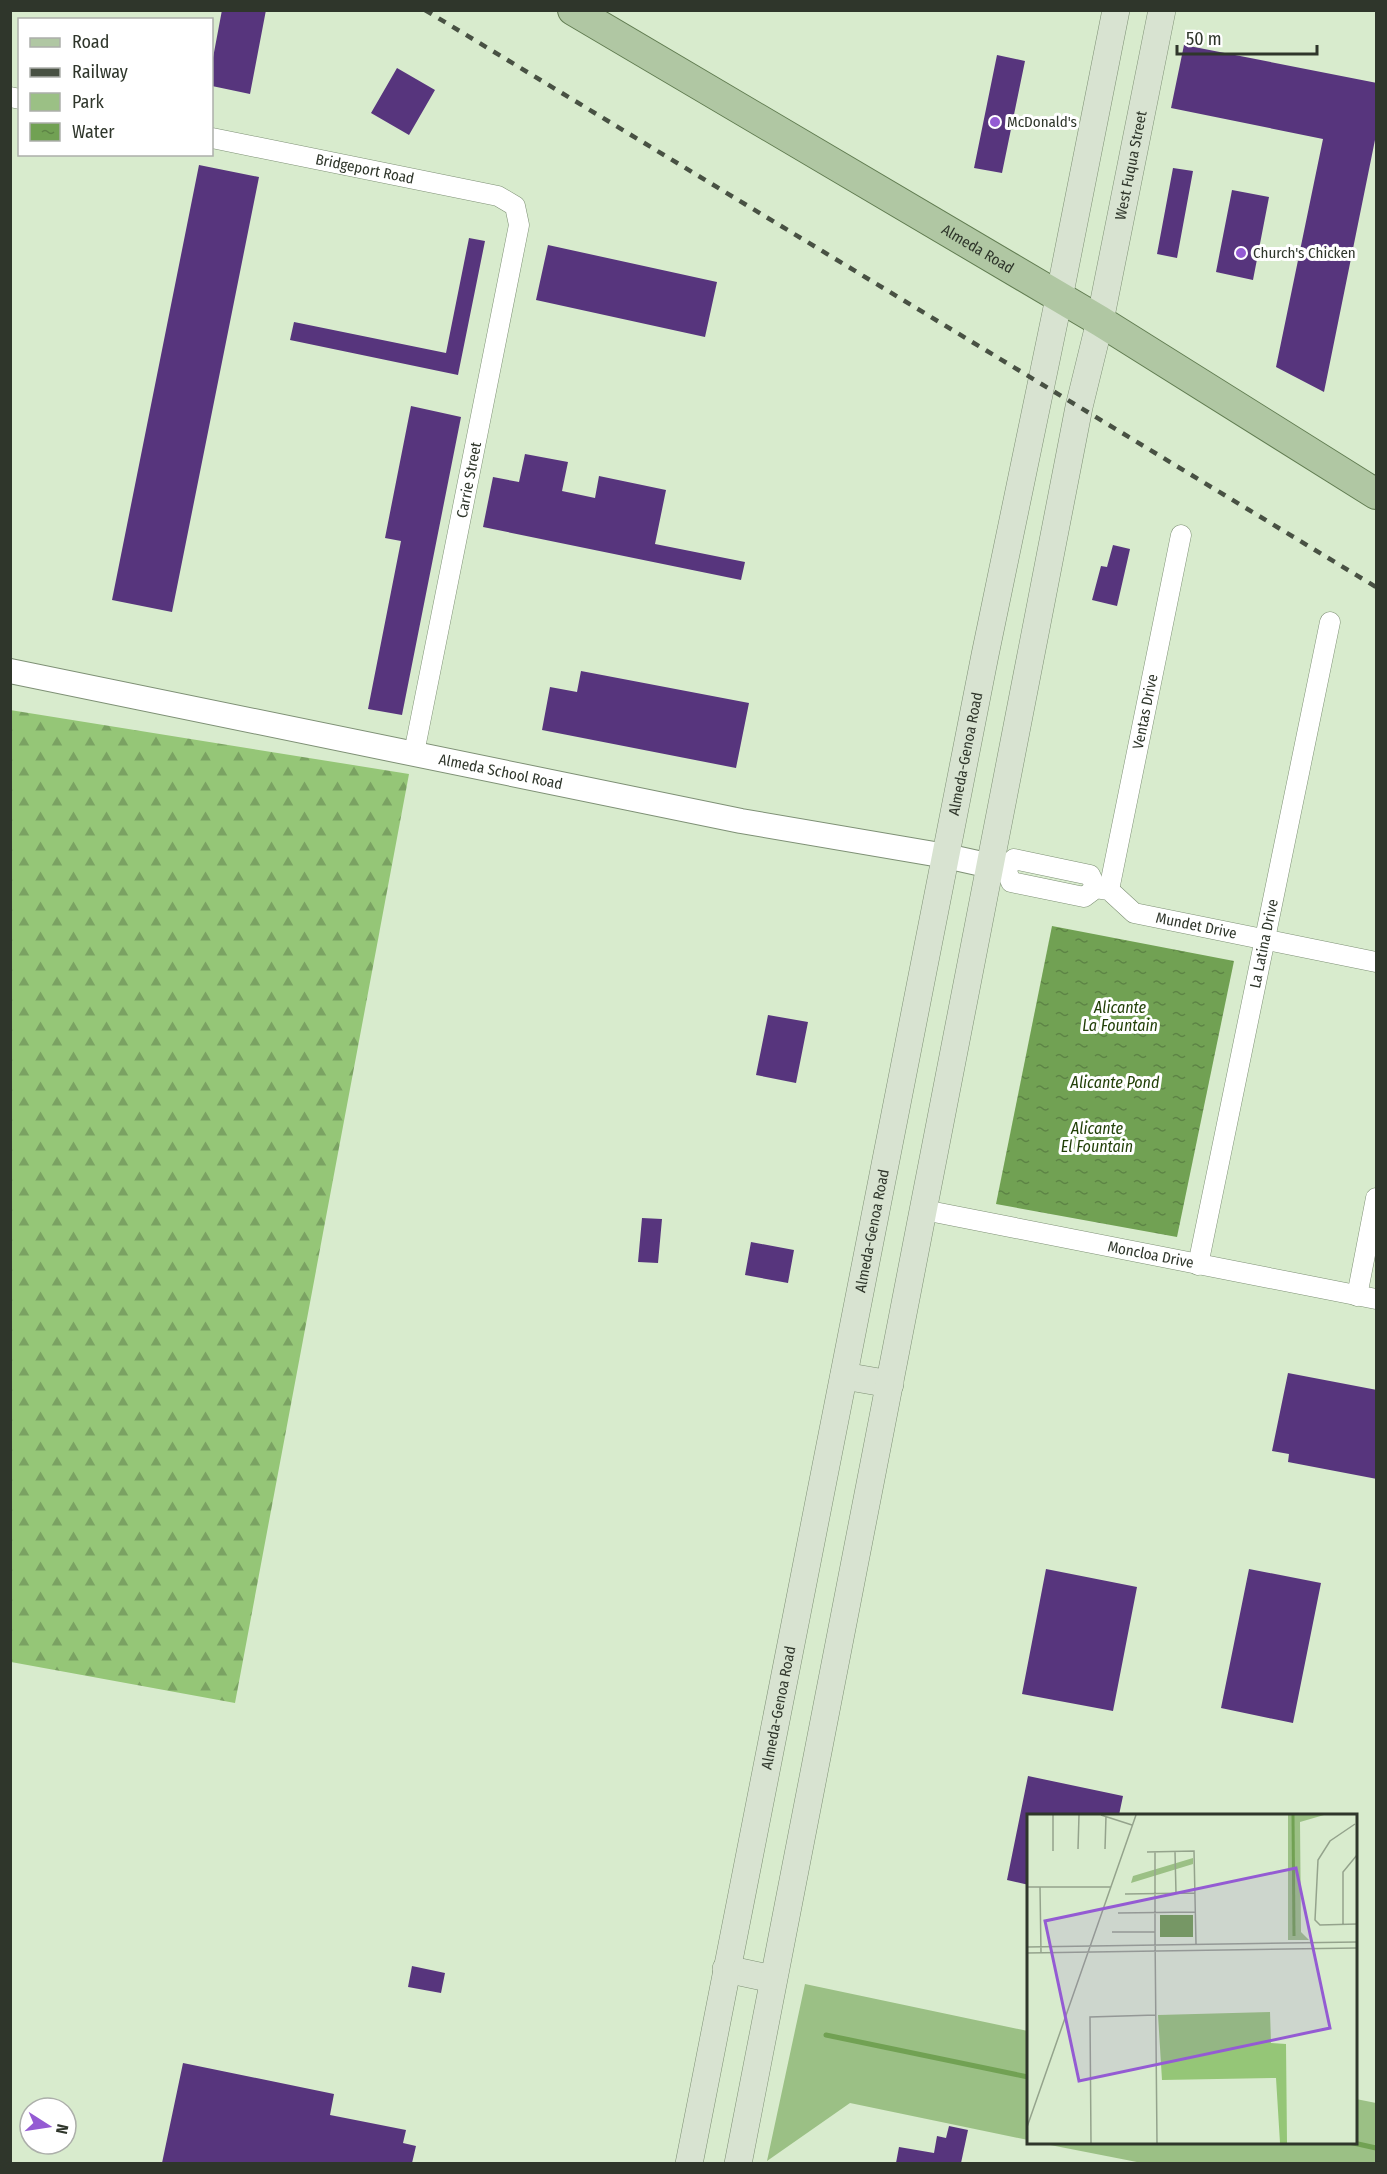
<svg xmlns="http://www.w3.org/2000/svg" width="1387" height="2174" font-family="'Fira Sans Condensed',sans-serif">
<style>
.green{fill:#9bc085}
.forest{fill:url(#forest-firs)}
.water{fill:url(#water-ripples)}
.lines{fill:none;stroke-linecap:round;stroke-linejoin:round}
.stream{stroke:#71a153;stroke-width:5}
.building{fill:#57357d}
.minor-casing{stroke:#7e9075;stroke-width:21}
.tertiary-casing{stroke:#7e9075;stroke-width:26}
.secondary-casing{stroke:#7e9075;stroke-width:28}
.primary-casing{stroke:#617c51;stroke-width:32}
.minor{stroke:#fff;stroke-width:20}
.tertiary{stroke:#fff;stroke-width:24}
.secondary{stroke:#d8e3d1;stroke-width:27}
.primary{stroke:#b0c7a3;stroke-width:30}
.rail{stroke:#485143;stroke-width:4.5;stroke-dasharray:8 8;stroke-linecap:butt}
.poi-dot{fill:#945bd3;stroke:#fff;stroke-width:2}
.labels{text-anchor:middle;dominant-baseline:central;stroke-width:6;stroke-linejoin:round;paint-order:stroke}
.poi-label{font-size:15px;fill:#2f362b;stroke:#fff;text-anchor:start}
.street-label{font-size:15px;fill:#2f362b;stroke:#fff}
.water-label{font-size:16px;font-style:italic;fill:#224008;stroke:#fff}
.inset-river{fill:none;stroke:#71a153;stroke-width:3}
.inset-road{fill:none;stroke:#94a38c;stroke-width:1.5}
.view{fill:#945bd3;fill-opacity:0.15;stroke:#945bd3;stroke-width:3}
.inset-edge{fill:none;stroke:#2f362b;stroke-width:3}
</style>
<defs>
<pattern id="forest-firs" width="22" height="20" patternUnits="userSpaceOnUse" patternTransform="scale(1.5)"><rect width="22" height="20" fill="#95c677"/><path d="M5 1l3.5 6h-7zM16 11l3.5 6h-7z" fill="#7aa262"/></pattern>
<pattern id="water-ripples" width="26" height="14" patternUnits="userSpaceOnUse" patternTransform="scale(1.5)"><rect width="26" height="14" fill="#71a153"/><path d="M2 4q2-2 4 0t4 0M15 11q2-2 4 0t4 0" fill="none" stroke="#5d8445"/></pattern>
</defs>
<rect width="100%" height="100%" fill="#d8ebcd"/>
<path class="green" d="M 805,1984 L 1028,2031 L 1028,2140 L 850,2103 L 767,2161 Z
M 1356,2099 L 1376,2103 L 1376,2163 L 1142,2163 L 1040,2143 L 1356,2142 Z"/>
<path class="forest" d="M 10,710 L 409,774 L 235,1703 L 11,1662 Z"/>
<path class="water" d="M 1052,926 L 1234,961 L 1177,1237 L 996,1204 Z"/>
<g class="lines">
<path class="stream" d="M 826,2035 L 1028,2077
M 1349,2142 L 1376,2148"/>
</g>
<path class="building" d="M 222,10 L 266,10 L 250,94 L 212,86 L 212,63 Z
M 1184,45 L 1377,83 L 1377,130 L 1324,392 L 1276,367 L 1323,139 L 1171,108 Z
M 997,55 L 1025,61 L 1002,173 L 974,168 Z
M 397,68 L 435,90 L 409,135 L 371,113 Z
M 199,165 L 259,177 L 172,612 L 112,600 Z
M 1173,168 L 1193,171 L 1177,258 L 1157,254 Z
M 1232,190 L 1269,197 L 1253,280 L 1216,272 Z
M 469,238 L 485,241 L 458,375 L 290,340 L 294,322 L 446,353 Z
M 548,245 L 717,282 L 705,337 L 536,300 Z
M 411,406 L 461,417 L 402,715 L 368,709 L 401,541 L 385,538 Z
M 525,454 L 568,462 L 562,491 L 595,498 L 599,476 L 666,490 L 655,544 L 745,562 L 741,580 L 483,527 L 493,477 L 519,482 Z
M 1113,545 L 1130,549 L 1117,606 L 1092,600 L 1101,566 L 1107,567 Z
M 581,671 L 749,703 L 736,768 L 542,730 L 550,687 L 577,692 Z
M 768,1015 L 808,1022 L 796,1083 L 756,1075 Z
M 642,1218 L 662,1219 L 658,1263 L 638,1262 Z
M 751,1242 L 794,1250 L 788,1283 L 745,1275 Z
M 1288,1373 L 1377,1390 L 1377,1479 L 1288,1462 L 1289,1454 L 1272,1451 Z
M 1046,1569 L 1137,1587 L 1113,1711 L 1022,1694 Z
M 1249,1569 L 1321,1583 L 1293,1723 L 1221,1708 Z
M 1028,1776 L 1123,1796 L 1119,1815 L 1029,1815 L 1029,1885 L 1007,1880 Z
M 412,1966 L 445,1973 L 441,1993 L 408,1987 Z
M 183,2063 L 334,2094 L 330,2115 L 406,2130 L 403,2143 L 416,2146 L 412,2163 L 162,2163 Z
M 949,2126 L 968,2130 L 961,2163 L 896,2163 L 899,2147 L 934,2153 L 937,2136 L 946,2138 Z"/>
<g class="lines">
<g class="minor-casing">
<g id="minor">
<path d="M 10,97 L 20,99"/>
<path id="s1" d="M 212,138 L 498,196 L 515,206 L 519,225 L 414,753"/>
<path id="s2" d="M 1006,869 L 1011,882 L 1084,897 L 1096,888 L 1109,890 L 1134,913 L 1376,962"/>
<path d="M 1006,869 L 1014,859 L 1090,875 L 1096,888"/>
<path id="s3" d="M 1109,890 L 1181,535"/>
<path id="s4" d="M 924,1210 L 1376,1299"/>
<path id="s5" d="M 1198,1265 L 1330,622"/>
<path d="M 1357,1296 L 1376,1198"/>
</g>
</g>
<g class="tertiary-casing">
<g id="tertiary">
<path id="s6" d="M 10,671 L 741,821 L 946,856 L 991,866"/>
</g>
</g>
<g class="secondary-casing">
<g id="secondary">
<path d="M 844,1376 L 890,1384"/>
<path d="M 726,1969 L 773,1979"/>
<path id="s7" d="M 689,2164 L 985,655 L 1059,298 L 1116,10"/>
<path id="s8" d="M 738,2164 L 1079,407 L 1100,321 L 1162,10"/>
</g>
</g>
<g class="primary-casing">
<g id="primary">
<path id="s9" d="M 573,10 L 1100,321 L 1376,494"/>
</g>
</g>
<use href="#minor" class="minor"/>
<use href="#tertiary" class="tertiary"/>
<use href="#secondary" class="secondary"/>
<use href="#primary" class="primary"/>
<path class="rail" d="M 425,10 L 1376,587"/>
</g>
<g class="poi-dot">
<circle cx="995" cy="122" r="6"/>
<circle cx="1241" cy="253" r="6"/>
</g>
<g class="labels">
<g class="poi-label">
<text x="1007" y="122">McDonald's</text>
<text x="1253" y="253">Church's Chicken</text>
</g>
<g class="street-label">
<text stroke="none"><textPath href="#s8" startOffset="2037">West Fuqua Street</textPath></text>
<text stroke="none"><textPath href="#s1" startOffset="156">Bridgeport Road</textPath></text>
<text stroke="none"><textPath href="#s9" startOffset="470">Almeda Road</textPath></text>
<text transform="translate(469 480) rotate(-79)">Carrie Street</text>
<text stroke="none"><textPath href="#s3" startOffset="182">Ventas Drive</textPath></text>
<text stroke="none"><textPath href="#s7" startOffset="1437">Almeda-Genoa Road</textPath></text>
<text stroke="none"><textPath href="#s6" startOffset="501">Almeda School Road</textPath></text>
<text stroke="none"><textPath href="#s2" startOffset="214">Mundet Drive</textPath></text>
<text stroke="none"><textPath href="#s5" startOffset="328">La Latina Drive</textPath></text>
<text stroke="none"><textPath href="#s7" startOffset="951">Almeda-Genoa Road</textPath></text>
<text stroke="none"><textPath href="#s4" startOffset="231">Moncloa Drive</textPath></text>
<text stroke="none"><textPath href="#s7" startOffset="465">Almeda-Genoa Road</textPath></text>
</g>
<g class="water-label">
<text x="1120" y="1007">Alicante<tspan x="1120" dy="18">La Fountain</tspan></text>
<text x="1115" y="1082">Alicante Pond</text>
<text x="1097" y="1128">Alicante<tspan x="1097" dy="18">El Fountain</tspan></text>
</g>
</g>
<g transform="translate(1027 1814)">
<rect width="330" height="330" fill="#d8ebcd"/>
<path d="M 261,1 L 297,1 L 273,8 L 274,118 L 282,126 L 261,126 ZM 166,44 L 166,50 L 104,69 L 106,62 Z" fill="#9bc085"/>
<path d="M 243,198 L 244,229 L 259,230 L 260,329 L 253,329 L 249,264 L 135,266 L 131,201 Z" fill="#95c677"/>
<path d="M 133,101 L 166,101 L 166,123 L 133,123 Z" fill="#71a153"/>
<path class="inset-river" d="M 266,1 L 267,122"/>
<path class="inset-road" d="M 0,1 L 0,39M 26,1 L 26,37M 74,1 L 105,11M 328,10 L 303,27 L 291,46 L 288,106 L 293,111 L 330,110M 51,35 L 52,1M 78,35 L 79,2M 120,38 L 167,37 L 169,130M 148,38 L 149,79M 0,73 L 84,73M 13,73 L 14,139M 98,80 L 168,79M 91,99 L 168,98M 316,111 L 316,58 L 330,41M 85,118 L 128,118M 128,119 L 130,329M 128,130 L 128,38M 0,133 L 330,128M 0,139 L 330,134M 0,313 L 109,1M 64,329 L 63,203 L 129,201"/>
<path class="view" d="M 269,54 L 303,214 L 52,267 L 18,107 Z"/>
<rect width="330" height="330" class="inset-edge"/>
</g>
<rect width="1387" height="2174" fill="none" stroke="#2f362b" stroke-width="24"/>
<rect x="18" y="18" width="195" height="138" fill="#ffffff" stroke="#acafaa" stroke-width="1.5"/>
<rect x="30" y="38" width="30" height="9" fill="#b0c7a3" stroke="#acafaa" stroke-width="1.5"/>
<text x="72" y="48" font-size="18" fill="#2f362b">Road</text>
<rect x="30" y="68" width="30" height="9" fill="#485143" stroke="#acafaa" stroke-width="1.5"/>
<text x="72" y="78" font-size="18" fill="#2f362b">Railway</text>
<rect x="30" y="93" width="30" height="18" fill="#9bc085" stroke="#acafaa" stroke-width="1.5"/>
<text x="72" y="108" font-size="18" fill="#2f362b">Park</text>
<rect x="30" y="123" width="30" height="18" fill="url(#water-ripples)" stroke="#acafaa" stroke-width="1.5"/>
<text x="72" y="138" font-size="18" fill="#2f362b">Water</text>
<g transform="translate(48 2126) rotate(102)"><circle r="28" fill="#ffffff" stroke="#acafaa" stroke-width="1.5"/>
<path d="M0-4.5L10 22L0 15L-10 22Z" fill="#945bd3"/>
<text y="-9" font-size="16" font-weight="bold" text-anchor="middle" fill="#2f362b">N</text>
</g>
<path d="M1177 45v9h140v-9" fill="none" stroke="#2f362b" stroke-width="3"/>
<text x="1186" y="45" font-size="18" fill="#2f362b" stroke="#ffffff" stroke-width="4.5" paint-order="stroke">50 m</text>
</svg>
